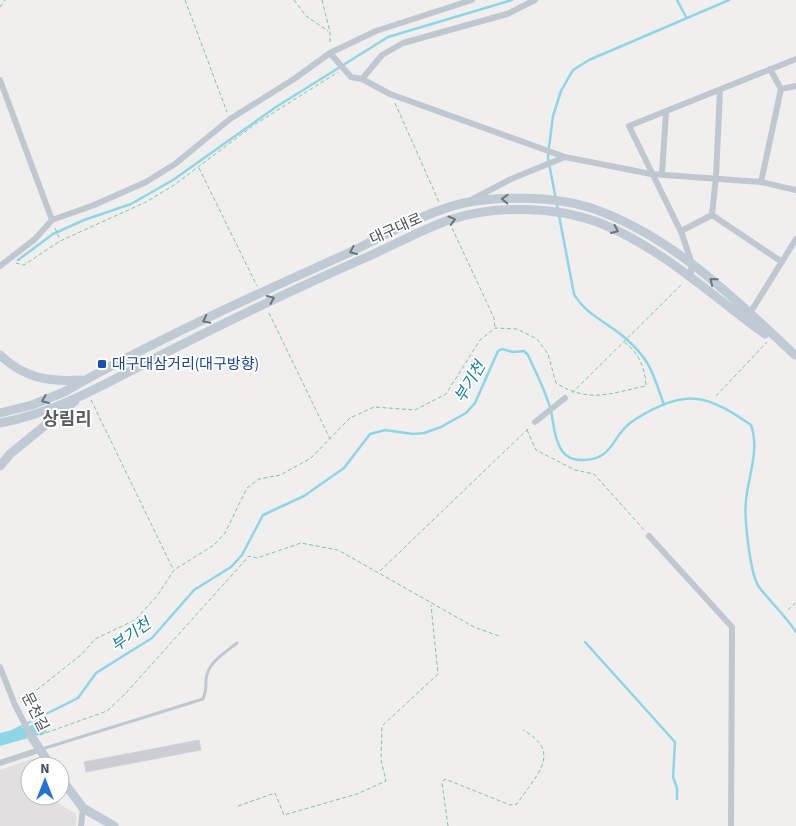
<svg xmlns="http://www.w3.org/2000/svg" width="796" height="826" font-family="'Source Sans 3','Noto Sans KR',sans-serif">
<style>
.education{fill:#e2dfe0}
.water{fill:#8cd6e8}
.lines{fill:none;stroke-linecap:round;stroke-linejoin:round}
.stream{stroke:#8cd6e8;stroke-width:2.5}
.building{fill:#cbcdd3;stroke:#d2d4d9}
.path{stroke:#77caa0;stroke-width:1;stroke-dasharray:4 2.5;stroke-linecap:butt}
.lane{stroke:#bfc8d0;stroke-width:3}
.street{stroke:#bfc8d0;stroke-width:6}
.secondary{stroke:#bfcad4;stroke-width:9}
.oneway{stroke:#6b757f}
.transit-dot{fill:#1a4fb4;stroke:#fff;stroke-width:2}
.labels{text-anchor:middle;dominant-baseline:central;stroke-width:4;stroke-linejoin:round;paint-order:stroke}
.street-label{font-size:15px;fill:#47515b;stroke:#fff}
.transit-label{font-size:15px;fill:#164399;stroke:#fff;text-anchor:start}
.water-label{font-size:16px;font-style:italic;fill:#11809c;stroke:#fff}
.quarter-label{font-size:18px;font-weight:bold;fill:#5b5e63;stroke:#fff}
</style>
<rect width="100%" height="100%" fill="#f1eeee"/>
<path class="education" d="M 31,759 L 38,759 L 45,766 L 30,766 L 30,796 L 56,796 L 59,804 L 76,814 L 76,826 L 0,826 L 0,770 Z"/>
<path class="water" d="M 37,724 L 45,725 L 46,733 L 0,746 L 0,733 Z"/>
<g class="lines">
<path class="stream" d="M 677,0 L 686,17
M 18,260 L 53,234 L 84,220 L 131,204 L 173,180 L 276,107 L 388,37 L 512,0
M 664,405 C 653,374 651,360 624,337 C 608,323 585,314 574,294 L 548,158 L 549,147 L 553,116 L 561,91 L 573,70 L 589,60 L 729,0
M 585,642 L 675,742 L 673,777 L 677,788 L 677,799
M 12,731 L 78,698 L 96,673 L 152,638 L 194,590 L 231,567 L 242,555 L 263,515 L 304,496 L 344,468 L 370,434 L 385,430 L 413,434 L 424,433 L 441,427 L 466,413 L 475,403 L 498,351 L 502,349 L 513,352 L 524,351 L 528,355 C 536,373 546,392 551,411 C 554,425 554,438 562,451 C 567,458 574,460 582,460 C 613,460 611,438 630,423 C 647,411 675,396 697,399 C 716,401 736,415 751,425 C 760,450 748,476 746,501 C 744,517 750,575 759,587 C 771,603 785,615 796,632"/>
</g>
<path class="building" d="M 199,740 L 201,750 L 86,772 L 84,762 Z"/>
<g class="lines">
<path class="path" d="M 185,0 L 227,112
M 294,0 L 306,16 L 328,31
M 322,0 L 330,32 L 330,44
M 0,7 L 5,0
M 395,103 L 439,202
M 199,168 L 257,286
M 55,228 L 60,240
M 452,228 L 494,318 L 495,328
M 16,263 L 24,265 L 60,241 L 146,202 L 174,185 L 254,125 L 338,72
M 269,313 L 330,439
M 572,393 L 683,283
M 716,396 L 767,342
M 91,400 L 173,569
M 527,430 L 536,450 L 575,470 L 594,474 L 645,531
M 380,571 L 530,427
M 788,610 L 796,602
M 19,698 L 38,689 L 82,654 L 95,639 L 135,620 L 157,596 L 174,570 L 214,545 L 225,533 L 247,488 L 259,479 L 280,475 L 311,458 L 350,418 L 374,407 L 415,410 L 446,394 L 480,340 L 495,328 L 517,329 L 537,339 L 548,354 L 556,383 C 590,404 610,393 646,386 C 645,367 639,353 623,341
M 40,735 L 107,711 L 125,694 L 249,556 L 257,558 L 301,543 L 338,550 L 474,627 L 499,636
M 238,806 L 275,793 L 284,815 L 357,794 L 386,781 L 381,760 L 382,726 L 438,674 L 431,605
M 448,826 L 442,783 L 445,779 L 510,805 L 517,804 C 535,776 564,753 523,730"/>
<path class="lane" d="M 42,749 L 203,699 C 206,691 206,687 206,679 C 208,662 225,653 237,643"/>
<path class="street" d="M 330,53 L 351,77 L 362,79 L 390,94 L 565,157 L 651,174 L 761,182 L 796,190
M 362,79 L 382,55 L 403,43 L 507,14 L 535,0
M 0,80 L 52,220
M 781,89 L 796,86
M 662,174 L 666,112
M 761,182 L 781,89 L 770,69
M 471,200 L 511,179 L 565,157
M 712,215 L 782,262
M 681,231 L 712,215 L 716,177 L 720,90
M 0,266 L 35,239 L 52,220 L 94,205 L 146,182 L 175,164 L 230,119 L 294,79 L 330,53 L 376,31 L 472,0
M 690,277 L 692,264 L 682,234 L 629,126 L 796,59
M 750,313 L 796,239
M 535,422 L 565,398
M 649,536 L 732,627 L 731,826
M 0,667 L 15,705 L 31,736
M 0,763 L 39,750
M 81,826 L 83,808"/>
<path class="secondary" d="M 0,355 C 24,378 48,382 81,380
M 0,413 L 32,405 L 64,392 C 155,340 251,297 346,254 C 382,237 427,211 464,203 C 500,196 552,196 588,207 C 669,233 734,298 795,355
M 0,423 C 61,412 117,377 171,350 C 236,317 301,286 367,257 C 394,245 421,230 449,220 C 495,205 555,206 600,223 C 662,248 712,296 765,334
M 0,466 L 10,454 L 75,401
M 31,736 L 51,766
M 60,777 L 83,808 L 114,826"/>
</g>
<defs><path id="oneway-chevron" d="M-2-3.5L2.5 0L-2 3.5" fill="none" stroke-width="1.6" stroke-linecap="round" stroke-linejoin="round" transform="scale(1.25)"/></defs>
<g class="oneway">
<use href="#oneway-chevron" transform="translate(505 199) rotate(-178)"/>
<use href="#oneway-chevron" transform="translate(452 220) rotate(-16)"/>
<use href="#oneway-chevron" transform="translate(615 230) rotate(25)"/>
<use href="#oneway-chevron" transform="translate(353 251) rotate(156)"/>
<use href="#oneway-chevron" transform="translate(713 281) rotate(-140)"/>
<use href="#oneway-chevron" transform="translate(271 299) rotate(-24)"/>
<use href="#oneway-chevron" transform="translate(206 320) rotate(154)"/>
<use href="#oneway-chevron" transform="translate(45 400) rotate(157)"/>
</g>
<rect class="transit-dot" x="97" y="359" width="10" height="10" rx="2.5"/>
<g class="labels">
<g class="street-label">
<text transform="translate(396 229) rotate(-24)">대구대로</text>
<text transform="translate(35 712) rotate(63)">문천길</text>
</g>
<g class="transit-label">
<text x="112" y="364">대구대삼거리(대구방향)</text>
</g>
<g class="water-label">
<text transform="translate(470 382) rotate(-59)">부기천</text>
<text transform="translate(131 635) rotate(-36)">부기천</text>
</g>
<g class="quarter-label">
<text x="67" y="419">상림리</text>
</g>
</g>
<g transform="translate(45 781)"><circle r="24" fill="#ffffff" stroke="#b5b9bd"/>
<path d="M0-4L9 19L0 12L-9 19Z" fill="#2072d9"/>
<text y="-8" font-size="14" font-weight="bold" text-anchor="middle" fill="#47515b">N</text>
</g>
</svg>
